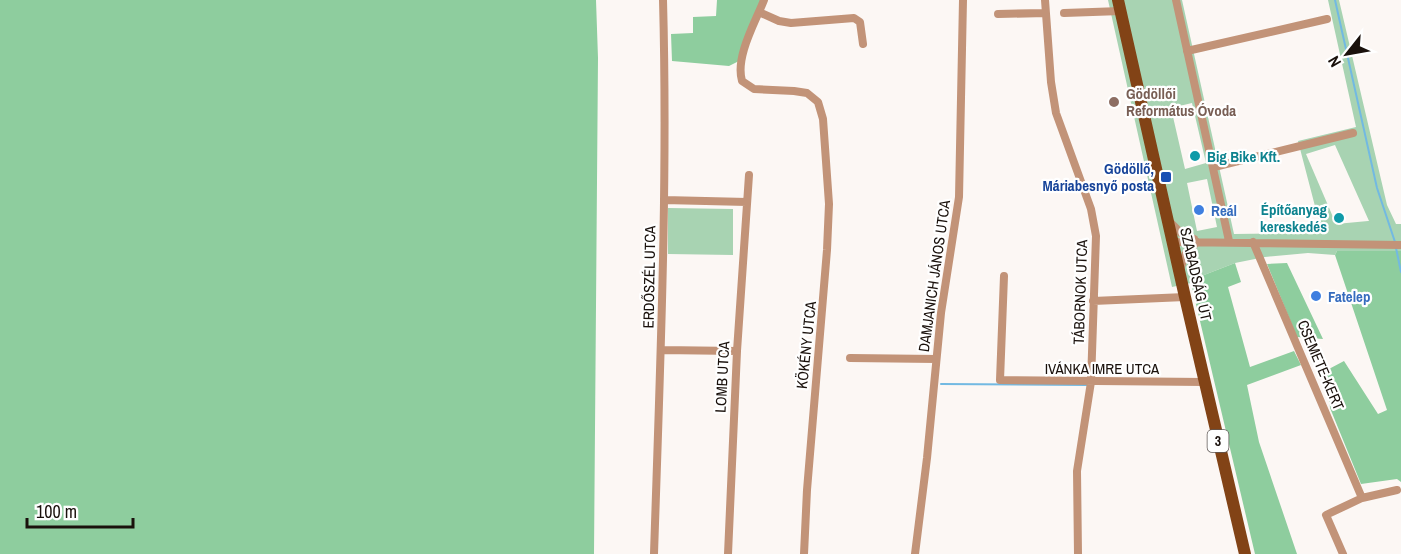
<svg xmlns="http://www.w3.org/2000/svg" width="1401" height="554" font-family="'Archivo Narrow',sans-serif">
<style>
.green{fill:#a8d3b2;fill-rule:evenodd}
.forest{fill:#8ecd9e}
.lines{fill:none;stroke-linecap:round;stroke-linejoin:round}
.stream{stroke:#72b9e2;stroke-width:2}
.street{stroke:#c29378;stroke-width:8}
.primary{stroke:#824316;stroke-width:12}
.education-dot{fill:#8d6e63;stroke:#fff;stroke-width:2}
.culture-dot{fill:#0f9aa8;stroke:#fff;stroke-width:2}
.transit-dot{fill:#1a4fb4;stroke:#fff;stroke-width:2}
.shop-dot{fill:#3f7fe0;stroke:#fff;stroke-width:2}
.labels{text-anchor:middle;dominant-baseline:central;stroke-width:4.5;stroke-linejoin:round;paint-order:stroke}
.shield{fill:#fff;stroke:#5f5855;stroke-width:1.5}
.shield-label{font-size:14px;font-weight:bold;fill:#1a110c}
.education-label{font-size:15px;font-weight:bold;fill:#785e54;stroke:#fff;text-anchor:start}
.culture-label{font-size:15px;font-weight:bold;fill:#0d838f;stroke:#fff;text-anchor:start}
.transit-label{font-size:15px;font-weight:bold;fill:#164399;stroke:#fff;text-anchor:end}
.shop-label{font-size:15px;font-weight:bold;fill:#366cbe;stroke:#fff;text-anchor:start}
.street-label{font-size:15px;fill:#1a110c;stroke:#fff}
</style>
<rect width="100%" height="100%" fill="#fcf7f4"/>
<path class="green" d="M 1108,0 L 1182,0 L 1234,234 L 1322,233 L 1298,141 L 1356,127 L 1328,0 L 1339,0 L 1387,205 L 1396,224 L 1401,224 L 1401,251 L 1337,251 L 1335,255 L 1308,253 L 1265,257 L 1235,263 L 1204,275 L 1191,283 L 1172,287 ZM 1192,103 L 1206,163 L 1185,169 L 1171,108 ZM 1335,145 L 1369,221 L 1368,221 L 1336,224 L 1306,154 ZM 1207,179 L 1217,227 L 1197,231 L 1187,183 Z
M 668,208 L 733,209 L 733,255 L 668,254 Z"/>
<path class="forest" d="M 0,0 L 596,0 L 598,58 L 594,554 L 0,554 Z
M 717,0 L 761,0 L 739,61 L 729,66 L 672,61 L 671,34 L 693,33 L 693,17 L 716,16 Z
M 1337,251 L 1401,251 L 1401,482 L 1397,479 L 1361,484 L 1330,408 L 1327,370 L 1344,361 L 1378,414 L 1387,410 L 1335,255 Z
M 1235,263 L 1241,282 L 1228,287 L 1250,367 L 1294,351 L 1301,365 L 1247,385 L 1259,442 L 1297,554 L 1255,554 L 1191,283 L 1204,275 Z
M 1287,263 L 1323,339 L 1297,337 L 1267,264 Z"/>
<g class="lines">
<path class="stream" d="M 1335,0 L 1377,188 L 1395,242
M 1396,248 L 1401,272
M 941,384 L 1087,385"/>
<path class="street" d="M 764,0 C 755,23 735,57 742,81 L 754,89 L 794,91 L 807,93 L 818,102 L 823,119 L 829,204 L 827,250 L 807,490 L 804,554
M 1045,0 L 1051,82 L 1056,113 L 1091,209 L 1096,236 L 1091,382 L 1077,471 L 1078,554
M 1176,0 L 1229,241
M 759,12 L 779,21 L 791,23 L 854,18 L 860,22 L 863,44
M 1064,13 L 1121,11
M 998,14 L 1046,13
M 1187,51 L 1327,19
M 1214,167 L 1353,133
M 664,200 L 747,202
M 1170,222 L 1182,234 L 1194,239
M 1173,242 L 1401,245
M 1253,242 L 1362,498 L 1397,490
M 1180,269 L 1186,253 L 1197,242
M 1004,276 L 1000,380 L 1204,382
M 1093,301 L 1185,297
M 661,350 L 737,351
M 850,358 L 936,359
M 654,554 C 660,369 668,185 663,0
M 728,554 L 737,351 L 749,175
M 915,554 L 927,458 L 941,313 L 959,197 L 963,0
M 1343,554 L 1326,515 L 1362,498"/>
<path class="primary" d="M 1118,0 L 1185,297 L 1245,554"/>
</g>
<circle class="education-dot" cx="1114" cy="102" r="6"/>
<g class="culture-dot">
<circle cx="1195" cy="156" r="6"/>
<circle cx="1339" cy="218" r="6"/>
</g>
<rect class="transit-dot" x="1160" y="171" width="12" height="12" rx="3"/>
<g class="shop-dot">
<circle cx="1199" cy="210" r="6"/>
<circle cx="1316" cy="296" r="6"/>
</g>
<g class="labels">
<rect class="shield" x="1207.5" y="430" width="21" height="22" rx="4.5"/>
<g class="shield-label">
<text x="1218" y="441">3</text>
</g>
<g class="education-label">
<text x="1126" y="93">Gödöllői<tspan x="1126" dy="17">Református Óvoda</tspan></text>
</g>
<g class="culture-label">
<text x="1207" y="156">Big Bike Kft.</text>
<text x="1327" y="209" text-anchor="end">Építőanyag<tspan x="1327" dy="17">kereskedés</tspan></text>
</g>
<g class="transit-label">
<text x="1154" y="168">Gödöllő,<tspan x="1154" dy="17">Máriabesnyő posta</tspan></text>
</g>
<g class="shop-label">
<text x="1211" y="210">Reál</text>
<text x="1328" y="296">Fatelep</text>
</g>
<g class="street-label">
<text transform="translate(1196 274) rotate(77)">SZABADSÁG ÚT</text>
<text transform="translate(934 276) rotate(-82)">DAMJANICH JÁNOS UTCA</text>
<text transform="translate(649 277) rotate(-89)">ERDŐSZÉL UTCA</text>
<text transform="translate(1080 292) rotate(-88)">TÁBORNOK UTCA</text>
<text transform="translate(806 345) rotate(-84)">KÖKÉNY UTCA</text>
<text transform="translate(1321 365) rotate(67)">CSEMETE-KERT</text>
<text x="1102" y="368">IVÁNKA IMRE UTCA</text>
<text transform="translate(722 377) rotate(-87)">LOMB UTCA</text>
</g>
</g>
<g transform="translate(1347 54) rotate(239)" stroke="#ffffff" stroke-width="4.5" paint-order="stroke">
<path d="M0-4.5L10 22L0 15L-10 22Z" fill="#1a110c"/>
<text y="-9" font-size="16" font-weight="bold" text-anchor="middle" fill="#1a110c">N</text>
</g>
<path d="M27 518v9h106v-9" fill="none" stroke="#1a110c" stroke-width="3"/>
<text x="36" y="518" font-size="18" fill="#1a110c" stroke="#ffffff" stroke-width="4.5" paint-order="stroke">100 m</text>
</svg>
